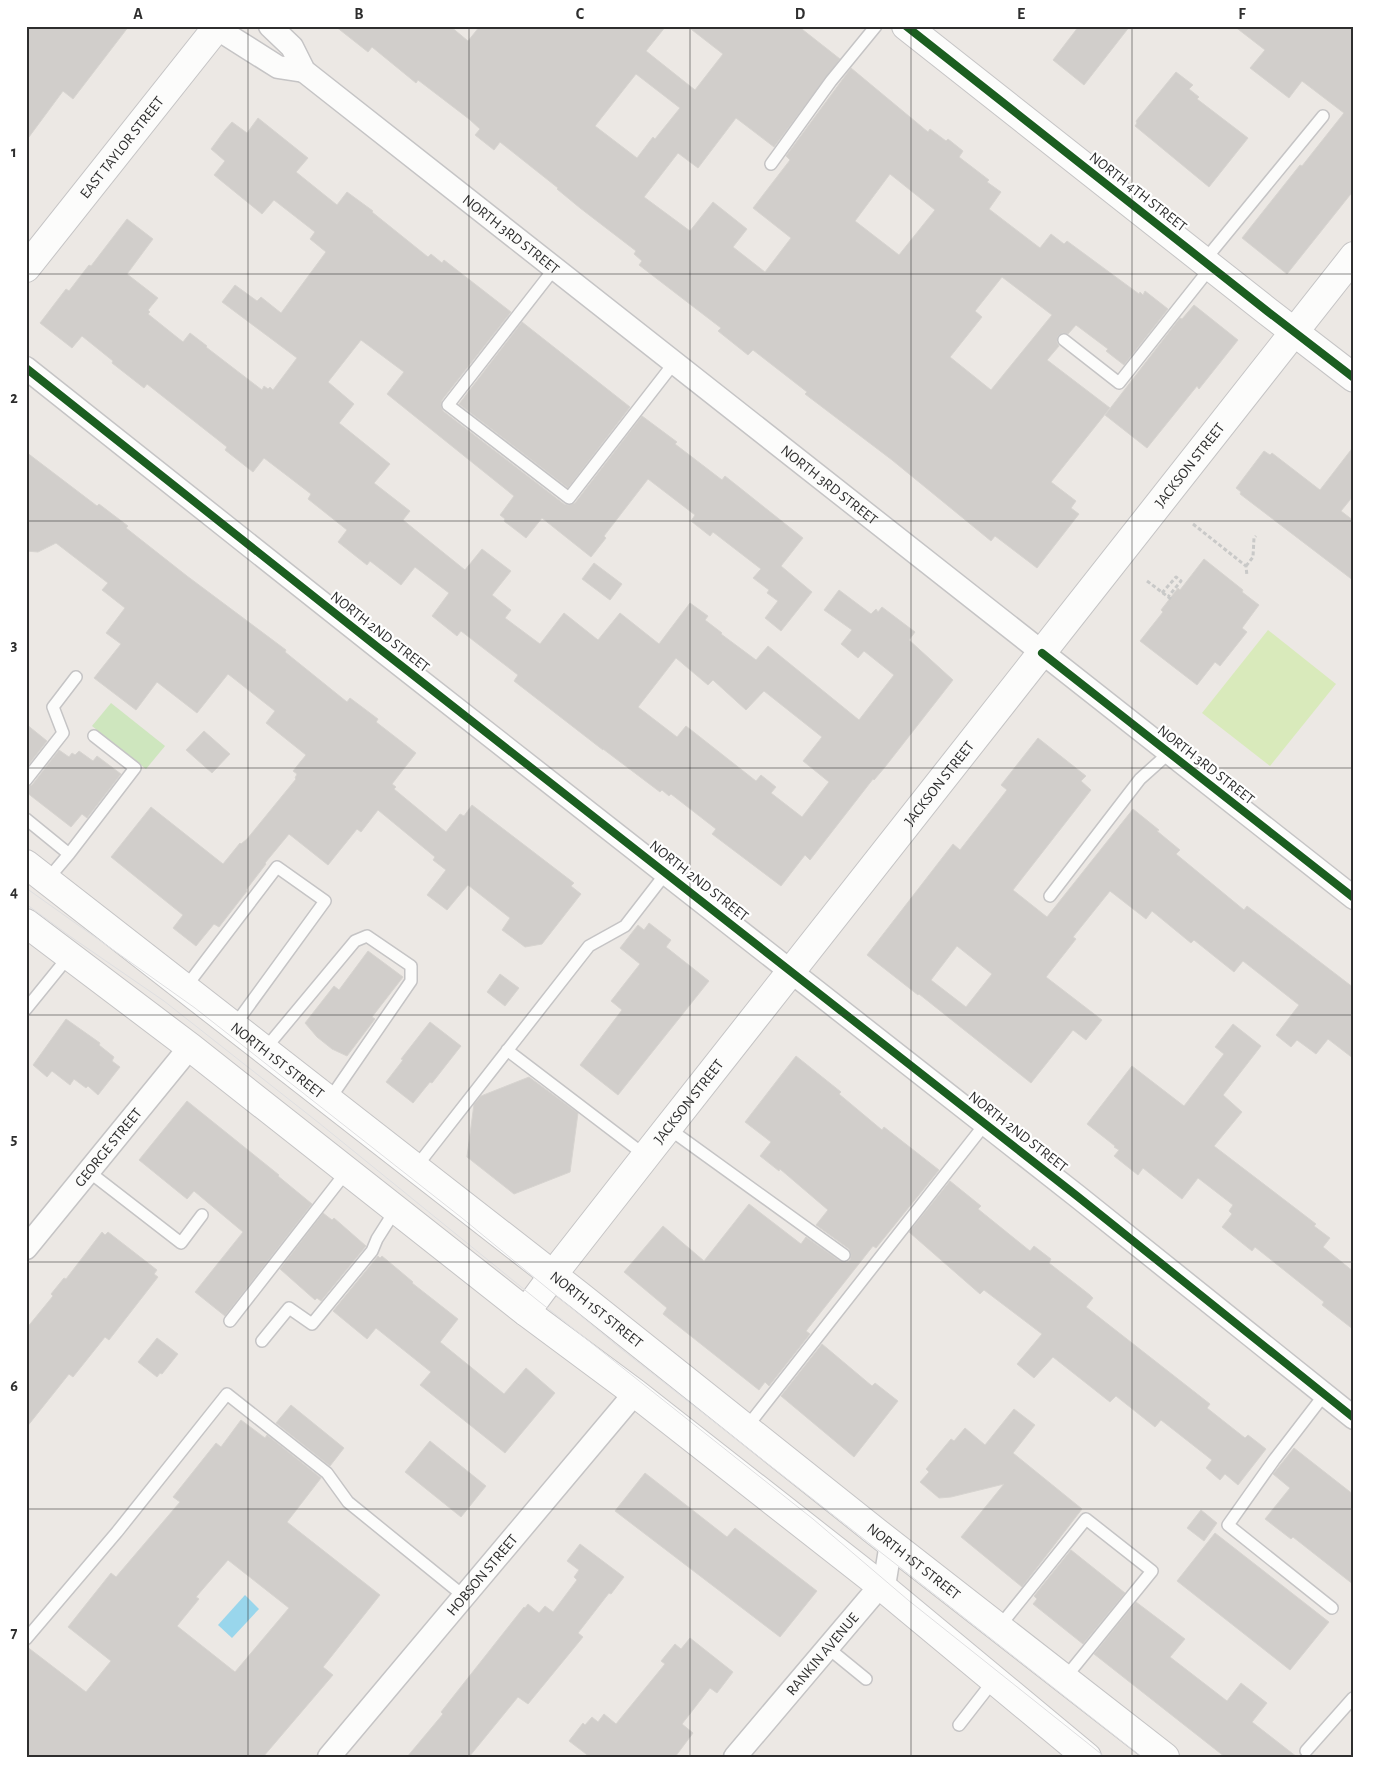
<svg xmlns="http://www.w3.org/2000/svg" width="1380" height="1783" font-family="'Alegreya Sans',sans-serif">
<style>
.green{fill:#cee6be}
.pitch{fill:#d9eabb}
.water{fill:#99d6ec}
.building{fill:#d1cecb;stroke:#d7d4d0;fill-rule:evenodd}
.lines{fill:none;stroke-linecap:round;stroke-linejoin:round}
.lane-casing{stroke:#c5c4c5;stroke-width:14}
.street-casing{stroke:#c5c4c5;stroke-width:25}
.secondary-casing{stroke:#c5c4c5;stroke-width:30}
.path{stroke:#c9c9c8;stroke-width:3;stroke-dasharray:4 2.5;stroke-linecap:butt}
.lane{stroke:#fcfcfb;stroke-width:11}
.street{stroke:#fcfcfb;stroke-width:22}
.secondary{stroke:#fcfcfb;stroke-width:28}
.tram{stroke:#dfdfe1;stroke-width:1}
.cycleway-casing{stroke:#fff;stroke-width:11}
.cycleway{stroke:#1b5e20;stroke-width:8}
.grid{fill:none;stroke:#2e2e2e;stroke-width:1;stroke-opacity:0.55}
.labels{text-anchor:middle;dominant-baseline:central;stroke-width:4.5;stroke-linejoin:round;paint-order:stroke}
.street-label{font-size:15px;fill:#2e2e2e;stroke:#fff}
.neatline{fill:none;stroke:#2e2e2e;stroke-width:2}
.grid-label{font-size:16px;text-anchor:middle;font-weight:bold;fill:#2e2e2e}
</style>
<rect width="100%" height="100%" fill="#ece8e4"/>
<path class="green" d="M 111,703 L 165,746 L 146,769 L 92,726 Z"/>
<path class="pitch" d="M 1268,630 L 1336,684 L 1270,766 L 1202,713 Z"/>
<path class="water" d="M 245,1595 L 259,1609 L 232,1638 L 218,1625 Z"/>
<path class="building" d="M 26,26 L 129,26 L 73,99 L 63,91 L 26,141 Z
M 335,26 L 450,26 L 468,41 L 480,26 L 666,26 L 646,51 L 695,90 L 723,54 L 687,26 L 798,26 L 840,59 L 774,147 L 736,118 L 698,168 L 678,153 L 644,197 L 690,231 L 713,202 L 747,229 L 733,247 L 765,272 L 791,238 L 753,208 L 790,160 L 786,156 L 851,68 L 928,132 L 930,129 L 946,141 L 948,139 L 963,151 L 959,157 L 989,180 L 987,182 L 1001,192 L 989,209 L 1040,248 L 1051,234 L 1064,244 L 1067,241 L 1139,294 L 1140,292 L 1143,295 L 1145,291 L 1168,309 L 1124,365 L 1106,351 L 1108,349 L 1076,325 L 1068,334 L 1062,333 L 1058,336 L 1057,342 L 1059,346 L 1047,360 L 1110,408 L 1051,482 L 1076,501 L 1071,508 L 1079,514 L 1037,568 L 995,536 L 991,541 L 892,460 L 805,394 L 807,392 L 753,350 L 748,355 L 718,331 L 721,328 L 639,265 L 642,261 L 634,254 L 636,251 L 580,208 L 557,189 L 558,188 L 500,142 L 494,150 L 475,135 L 480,129 L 469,119 L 418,80 L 416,83 L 372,47 L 368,52 ZM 636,74 L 680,108 L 655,139 L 653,137 L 637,158 L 595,126 ZM 890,174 L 935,210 L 899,255 L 855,221 ZM 1002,277 L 1052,315 L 991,390 L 950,357 L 982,317 L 975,311 Z
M 1079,26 L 1130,26 L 1084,85 L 1053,60 Z
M 1234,26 L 1354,26 L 1354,190 L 1287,274 L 1242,238 L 1300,165 L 1302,166 L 1344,113 L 1302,81 L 1289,98 L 1250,68 L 1265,50 Z
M 1176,72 L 1193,85 L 1189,89 L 1199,97 L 1197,99 L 1248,138 L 1209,187 L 1135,126 L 1137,123 L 1136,121 Z
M 258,118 L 308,158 L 296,172 L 337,205 L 347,192 L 373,211 L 372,212 L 428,257 L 431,254 L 442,263 L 444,260 L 511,312 L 442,400 L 441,404 L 443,411 L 564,504 L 568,505 L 575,503 L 642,416 L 677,442 L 675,444 L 722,480 L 725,476 L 803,538 L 781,566 L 812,592 L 781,631 L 765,618 L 778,601 L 767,593 L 769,590 L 753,578 L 761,569 L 713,532 L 710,536 L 691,521 L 695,515 L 648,479 L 604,536 L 606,538 L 591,557 L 542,518 L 526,538 L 504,521 L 505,519 L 500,515 L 514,496 L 387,394 L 404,372 L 361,340 L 328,382 L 354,404 L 339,423 L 390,464 L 374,483 L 410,511 L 403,520 L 465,570 L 482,549 L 511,571 L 492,595 L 511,610 L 505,618 L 540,644 L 564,613 L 598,640 L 620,613 L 659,644 L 690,603 L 708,616 L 705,620 L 722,633 L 721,634 L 756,660 L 768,646 L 859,720 L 894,675 L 864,651 L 858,658 L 841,644 L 852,630 L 824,610 L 839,590 L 871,614 L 876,609 L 878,612 L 882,607 L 915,632 L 909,640 L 953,680 L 885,767 L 874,780 L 873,779 L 810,860 L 805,855 L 781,886 L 712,834 L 716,829 L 671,794 L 669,796 L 662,790 L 660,792 L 603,749 L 603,750 L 514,681 L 518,675 L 461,631 L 457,636 L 432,616 L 449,593 L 415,567 L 401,585 L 370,561 L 367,565 L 338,542 L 347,530 L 308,499 L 311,494 L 264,458 L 253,472 L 225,450 L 227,447 L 147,384 L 144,388 L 112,363 L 113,361 L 82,336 L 72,348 L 40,323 L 66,289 L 69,291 L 89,265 L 91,266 L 127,219 L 153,239 L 127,274 L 158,298 L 148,310 L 150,312 L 148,314 L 183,342 L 190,333 L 207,346 L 206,347 L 262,390 L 264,386 L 268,389 L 270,387 L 273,390 L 297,358 L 222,302 L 235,285 L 257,301 L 261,297 L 281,313 L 326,252 L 310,239 L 315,232 L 274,200 L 262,214 L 214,175 L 225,161 L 211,149 L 225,130 L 232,122 L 247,133 ZM 676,658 L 708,685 L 713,680 L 746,710 L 764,691 L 822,737 L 803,761 L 829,782 L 802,817 L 771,793 L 776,787 L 761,775 L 756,781 L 686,726 L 677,737 L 638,707 Z
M 1194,305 L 1238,340 L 1199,389 L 1197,386 L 1147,448 L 1105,415 L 1180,318 L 1182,319 Z
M 522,322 L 630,407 L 568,488 L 459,404 Z
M 1354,446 L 1354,495 L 1341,511 L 1354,521 L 1354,581 L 1240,494 L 1241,492 L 1236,488 L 1264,451 L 1270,455 L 1272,453 L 1320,490 Z
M 26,452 L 97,506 L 99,504 L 128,526 L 126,528 L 187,576 L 286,650 L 285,652 L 347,702 L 350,698 L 378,719 L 376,722 L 416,753 L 392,784 L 396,787 L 394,789 L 446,832 L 460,814 L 464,816 L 472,805 L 574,883 L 571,886 L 581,894 L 542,944 L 525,947 L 502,930 L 510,918 L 468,885 L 447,910 L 427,895 L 446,870 L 433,860 L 435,857 L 378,810 L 361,832 L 357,829 L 328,865 L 289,834 L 265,863 L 266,864 L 246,890 L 247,891 L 219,927 L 214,924 L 196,946 L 173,928 L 183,915 L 111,857 L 151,807 L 223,864 L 240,843 L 241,844 L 247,839 L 296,779 L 295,778 L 297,774 L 293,771 L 306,755 L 266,723 L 275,711 L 228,674 L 197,713 L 157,682 L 136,710 L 94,678 L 121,644 L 106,633 L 125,608 L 102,590 L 108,583 L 56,543 L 38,552 L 26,551 Z
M 1204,559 L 1243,590 L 1242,592 L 1259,605 L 1242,628 L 1247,632 L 1220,666 L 1215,662 L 1197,685 L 1140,641 L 1163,612 L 1161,610 L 1178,588 L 1180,590 Z
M 594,563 L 622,584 L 610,600 L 582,579 Z
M 26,724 L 47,741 L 26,768 Z
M 204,731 L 230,754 L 212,773 L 186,750 Z
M 1038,738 L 1086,776 L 1081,781 L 1091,790 L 1013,890 L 1047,917 L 1133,809 L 1159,830 L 1157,831 L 1180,850 L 1176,854 L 1244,910 L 1247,906 L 1354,988 L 1354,1059 L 1328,1039 L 1316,1054 L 1297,1040 L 1291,1047 L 1276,1035 L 1299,1005 L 1243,961 L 1234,972 L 1194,940 L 1191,943 L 1152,911 L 1146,919 L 1110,891 L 1073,937 L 1076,939 L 1046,977 L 1102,1020 L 1086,1040 L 1073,1030 L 1031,1083 L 919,994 L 918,995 L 867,955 L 953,844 L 960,850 L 1007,790 L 1001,785 ZM 957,946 L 992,974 L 966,1007 L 931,980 Z
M 59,750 L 69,757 L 72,753 L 75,755 L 79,751 L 93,761 L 97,756 L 121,774 L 87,818 L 82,814 L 71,827 L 26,792 L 26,787 L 32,785 Z
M 649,923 L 671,940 L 666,947 L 709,981 L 618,1095 L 580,1065 L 622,1010 L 611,1001 L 640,964 L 620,948 L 638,925 L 644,930 Z
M 368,951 L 403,977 L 372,1017 L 375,1019 L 347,1056 L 332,1049 L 317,1037 L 305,1023 L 334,986 L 339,990 Z
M 500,974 L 519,988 L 505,1006 L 487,992 Z
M 66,1019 L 100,1043 L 99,1045 L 114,1057 L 112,1061 L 120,1067 L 98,1095 L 88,1086 L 86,1088 L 74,1079 L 70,1085 L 52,1071 L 47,1077 L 33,1065 Z
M 430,1022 L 461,1046 L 432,1083 L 430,1082 L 413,1103 L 386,1082 L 403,1060 L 401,1059 Z
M 1233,1024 L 1261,1046 L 1223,1095 L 1242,1112 L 1214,1146 L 1316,1224 L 1314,1226 L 1330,1238 L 1323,1247 L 1354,1272 L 1354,1330 L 1322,1305 L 1324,1302 L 1255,1247 L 1252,1251 L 1222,1227 L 1232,1214 L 1229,1211 L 1233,1205 L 1198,1178 L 1182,1199 L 1143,1168 L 1138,1175 L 1114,1156 L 1119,1150 L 1114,1147 L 1115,1146 L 1087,1124 L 1132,1066 L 1184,1106 L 1224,1054 L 1215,1047 Z
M 796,1056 L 841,1092 L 839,1094 L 882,1130 L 884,1127 L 939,1170 L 876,1248 L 873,1246 L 806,1331 L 810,1334 L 769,1386 L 765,1382 L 759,1390 L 663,1314 L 667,1308 L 624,1272 L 663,1226 L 704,1261 L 749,1204 L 801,1244 L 806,1237 L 840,1261 L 847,1262 L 850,1260 L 851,1255 L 849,1249 L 816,1225 L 828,1210 L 780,1169 L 779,1171 L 760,1156 L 771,1142 L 745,1122 Z
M 529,1077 L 578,1113 L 570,1172 L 514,1194 L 467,1157 L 474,1104 L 481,1096 Z
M 187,1101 L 279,1175 L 278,1176 L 312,1204 L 225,1316 L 195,1292 L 243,1232 L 194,1191 L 187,1199 L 139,1160 Z
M 950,1181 L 981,1206 L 978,1209 L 1030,1251 L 1034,1246 L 1051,1259 L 1049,1263 L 1090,1295 L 1093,1298 L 1086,1307 L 1210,1404 L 1207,1408 L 1245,1438 L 1248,1435 L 1266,1449 L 1238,1485 L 1225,1474 L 1220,1480 L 1206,1468 L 1212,1460 L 1161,1420 L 1155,1427 L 1116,1396 L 1110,1402 L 1053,1357 L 1034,1378 L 1017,1364 L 1042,1334 L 984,1290 L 980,1294 L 909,1232 Z
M 323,1213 L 332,1220 L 334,1218 L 366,1246 L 321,1301 L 317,1298 L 315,1300 L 280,1269 Z
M 102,1232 L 105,1235 L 108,1232 L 157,1270 L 154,1274 L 158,1277 L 109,1340 L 105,1337 L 73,1377 L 69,1374 L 26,1428 L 26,1329 L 53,1296 L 51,1294 L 64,1278 L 66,1279 Z
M 378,1256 L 380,1258 L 382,1256 L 413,1282 L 412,1283 L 458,1319 L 440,1342 L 504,1394 L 526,1368 L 555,1393 L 505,1453 L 420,1385 L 431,1372 L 376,1328 L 367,1339 L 333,1311 Z
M 157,1338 L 178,1354 L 162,1374 L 160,1373 L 157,1377 L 138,1362 Z
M 822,1344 L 872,1386 L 875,1383 L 898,1401 L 854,1457 L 781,1396 Z
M 291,1405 L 344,1448 L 330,1466 L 276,1423 Z
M 1014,1409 L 1035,1425 L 1013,1453 L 1082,1509 L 1022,1587 L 961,1537 L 1004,1484 L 951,1497 L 939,1498 L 920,1482 L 929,1472 L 926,1469 L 951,1439 L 954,1441 L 965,1428 L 985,1445 Z
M 241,1420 L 265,1438 L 267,1435 L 321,1478 L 287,1522 L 380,1595 L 323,1667 L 333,1675 L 263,1757 L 26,1757 L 26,1646 L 86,1692 L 111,1661 L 68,1627 L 111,1573 L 116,1577 L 180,1502 L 173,1497 L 216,1443 L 221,1447 ZM 228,1560 L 289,1608 L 235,1672 L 177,1626 L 199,1599 L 196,1597 Z
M 430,1441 L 486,1486 L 461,1517 L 405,1472 Z
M 1294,1448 L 1354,1495 L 1354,1585 L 1293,1537 L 1291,1539 L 1265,1519 L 1290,1488 L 1273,1474 Z
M 645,1473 L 727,1537 L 735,1528 L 817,1591 L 780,1637 L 615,1511 Z
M 1201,1510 L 1217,1523 L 1204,1541 L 1187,1528 Z
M 1215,1533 L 1329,1622 L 1290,1670 L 1177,1581 Z
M 580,1544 L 624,1577 L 611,1594 L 609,1593 L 578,1633 L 583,1637 L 528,1704 L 518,1697 L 469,1757 L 407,1757 L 443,1714 L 441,1712 L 524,1607 L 525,1608 L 528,1604 L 539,1613 L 545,1606 L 553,1612 L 577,1580 L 574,1577 L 579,1570 L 567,1561 Z
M 1071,1550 L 1125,1593 L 1083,1644 L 1033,1604 L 1037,1599 L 1034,1596 Z
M 1136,1602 L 1185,1639 L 1170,1657 L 1227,1701 L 1241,1683 L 1267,1703 L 1252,1722 L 1297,1757 L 1225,1757 L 1094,1654 Z
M 690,1638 L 733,1672 L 717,1693 L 710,1688 L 682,1724 L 693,1733 L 675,1757 L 590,1757 L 569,1741 L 583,1723 L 585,1725 L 592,1717 L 598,1722 L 604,1714 L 616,1724 L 665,1664 L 661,1661 L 675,1644 L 681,1649 Z"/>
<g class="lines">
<g class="lane-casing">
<path id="lane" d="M 771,164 L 831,81 L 876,26
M 1204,261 L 1323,116
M 554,269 L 448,405 L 569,498 L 674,363
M 1064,340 L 1119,383 L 1211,267
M 26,780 L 63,733 L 53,707 L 76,677
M 26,819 L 69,854 L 135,768 L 94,736
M 47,880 L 69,854
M 1050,896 L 1140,779 L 1169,753
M 185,988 L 277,867 L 325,901 L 234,1026
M 26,1009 L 69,956
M 265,1049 L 355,941 L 367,936 L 411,966 L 411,981 L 329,1100
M 507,1050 L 646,1156
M 668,1128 L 844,1255
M 416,1167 L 589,946 L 625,926 L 666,873
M 88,1171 L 181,1243 L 202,1215
M 230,1321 L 347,1171
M 262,1341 L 289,1308 L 312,1324 L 372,1251 L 377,1239 L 396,1209
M 1324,1395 L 1274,1460 L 1228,1525 L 1332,1608
M 746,1428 L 985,1124
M 999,1627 L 1086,1519 L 1152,1571 L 1065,1678
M 26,1639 L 117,1532 L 227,1394 L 327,1473 L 348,1502 L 465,1597
M 828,1648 L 866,1679
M 959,1725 L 994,1680
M 1306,1751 L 1353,1698 L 1354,1699"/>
</g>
<g class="street-casing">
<g id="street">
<path d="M 213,26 L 278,67 L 304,71"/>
<path id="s1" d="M 270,26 L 292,47 L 304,71 L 1354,898"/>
<path d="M 26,368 L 385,653 L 1077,1196 L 1354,1418"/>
<path id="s2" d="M 26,1248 L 190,1047"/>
<path id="s3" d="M 329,1757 L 635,1393"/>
<path id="s4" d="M 735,1757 L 885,1580 L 891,1543"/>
</g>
</g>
<g class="secondary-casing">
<g id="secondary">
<path d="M 906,26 L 1267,311 L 1354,378"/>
<path id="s5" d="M 26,268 L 218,26"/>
<path id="s6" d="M 26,864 L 580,1296 L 875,1531 L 1165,1757"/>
<path d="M 26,923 L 190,1047 L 526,1312 L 635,1393 L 881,1586 L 1087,1757"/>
<path id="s7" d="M 526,1312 L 562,1263 L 652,1148 L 1354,256"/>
</g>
</g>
<path class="path" d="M 1193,524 L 1246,566 L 1247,576
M 1246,566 L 1253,557 L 1254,538 L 1256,536
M 1147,581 L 1171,599
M 1162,593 L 1176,577 L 1181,581 L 1168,597"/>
<use href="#lane" class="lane"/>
<use href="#street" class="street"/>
<use href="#secondary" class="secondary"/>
<path class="tram" d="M 26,888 L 195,1008 L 462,1218 L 620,1348 L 1142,1757
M 26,904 L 71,937 L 164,1001 L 319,1123 L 536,1299 L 813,1519 L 908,1600 L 1105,1757"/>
<g class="cycleway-casing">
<path id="cycleway" d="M 906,26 L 1267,311 L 1354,378
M 26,368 L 385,653 L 1077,1196 L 1354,1418
M 1042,653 L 1354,898"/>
</g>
<use href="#cycleway" class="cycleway"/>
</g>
<path class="grid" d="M 248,26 L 248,1757M 469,26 L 469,1757M 690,26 L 690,1757M 911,26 L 911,1757M 1132,26 L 1132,1757M 26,274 L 1354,274M 26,521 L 1354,521M 26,768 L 1354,768M 26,1015 L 1354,1015M 26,1262 L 1354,1262M 26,1509 L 1354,1509"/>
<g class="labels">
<g class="street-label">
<text stroke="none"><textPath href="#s5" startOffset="154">EAST TAYLOR STREET</textPath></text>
<text transform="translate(1138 192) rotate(38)">NORTH 4TH STREET</text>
<text stroke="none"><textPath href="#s1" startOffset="321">NORTH 3RD STREET</textPath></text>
<text stroke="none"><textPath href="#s7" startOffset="1076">JACKSON STREET</textPath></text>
<text stroke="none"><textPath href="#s1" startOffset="726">NORTH 3RD STREET</textPath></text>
<text transform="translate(380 632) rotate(38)">NORTH 2ND STREET</text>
<text transform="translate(1206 765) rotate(38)">NORTH 3RD STREET</text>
<text stroke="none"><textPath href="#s7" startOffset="671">JACKSON STREET</textPath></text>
<text transform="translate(699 881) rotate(38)">NORTH 2ND STREET</text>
<text stroke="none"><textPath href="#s6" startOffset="319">NORTH 1ST STREET</textPath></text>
<text stroke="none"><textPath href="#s7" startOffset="266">JACKSON STREET</textPath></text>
<text transform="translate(1018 1132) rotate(38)">NORTH 2ND STREET</text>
<text stroke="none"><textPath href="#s2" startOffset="130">GEORGE STREET</textPath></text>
<text stroke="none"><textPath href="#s6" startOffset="724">NORTH 1ST STREET</textPath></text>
<text stroke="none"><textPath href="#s6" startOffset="1129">NORTH 1ST STREET</textPath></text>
<text stroke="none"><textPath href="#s3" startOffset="238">HOBSON STREET</textPath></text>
<text stroke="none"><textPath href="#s4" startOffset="135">RANKIN AVENUE</textPath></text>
</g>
</g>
<rect width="1380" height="1783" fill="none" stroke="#ffffff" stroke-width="55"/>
<rect x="28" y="28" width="1324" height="1728" class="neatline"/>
<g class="grid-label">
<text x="138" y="19">A</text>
<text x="359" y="19">B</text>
<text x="580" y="19">C</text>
<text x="800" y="19">D</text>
<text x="1021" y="19">E</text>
<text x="1242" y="19">F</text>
<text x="14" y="157">1</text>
<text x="14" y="403">2</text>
<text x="14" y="650">3</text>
<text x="14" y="897">4</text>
<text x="14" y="1144">5</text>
<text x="14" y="1391">6</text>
<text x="14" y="1638">7</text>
</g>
</svg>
